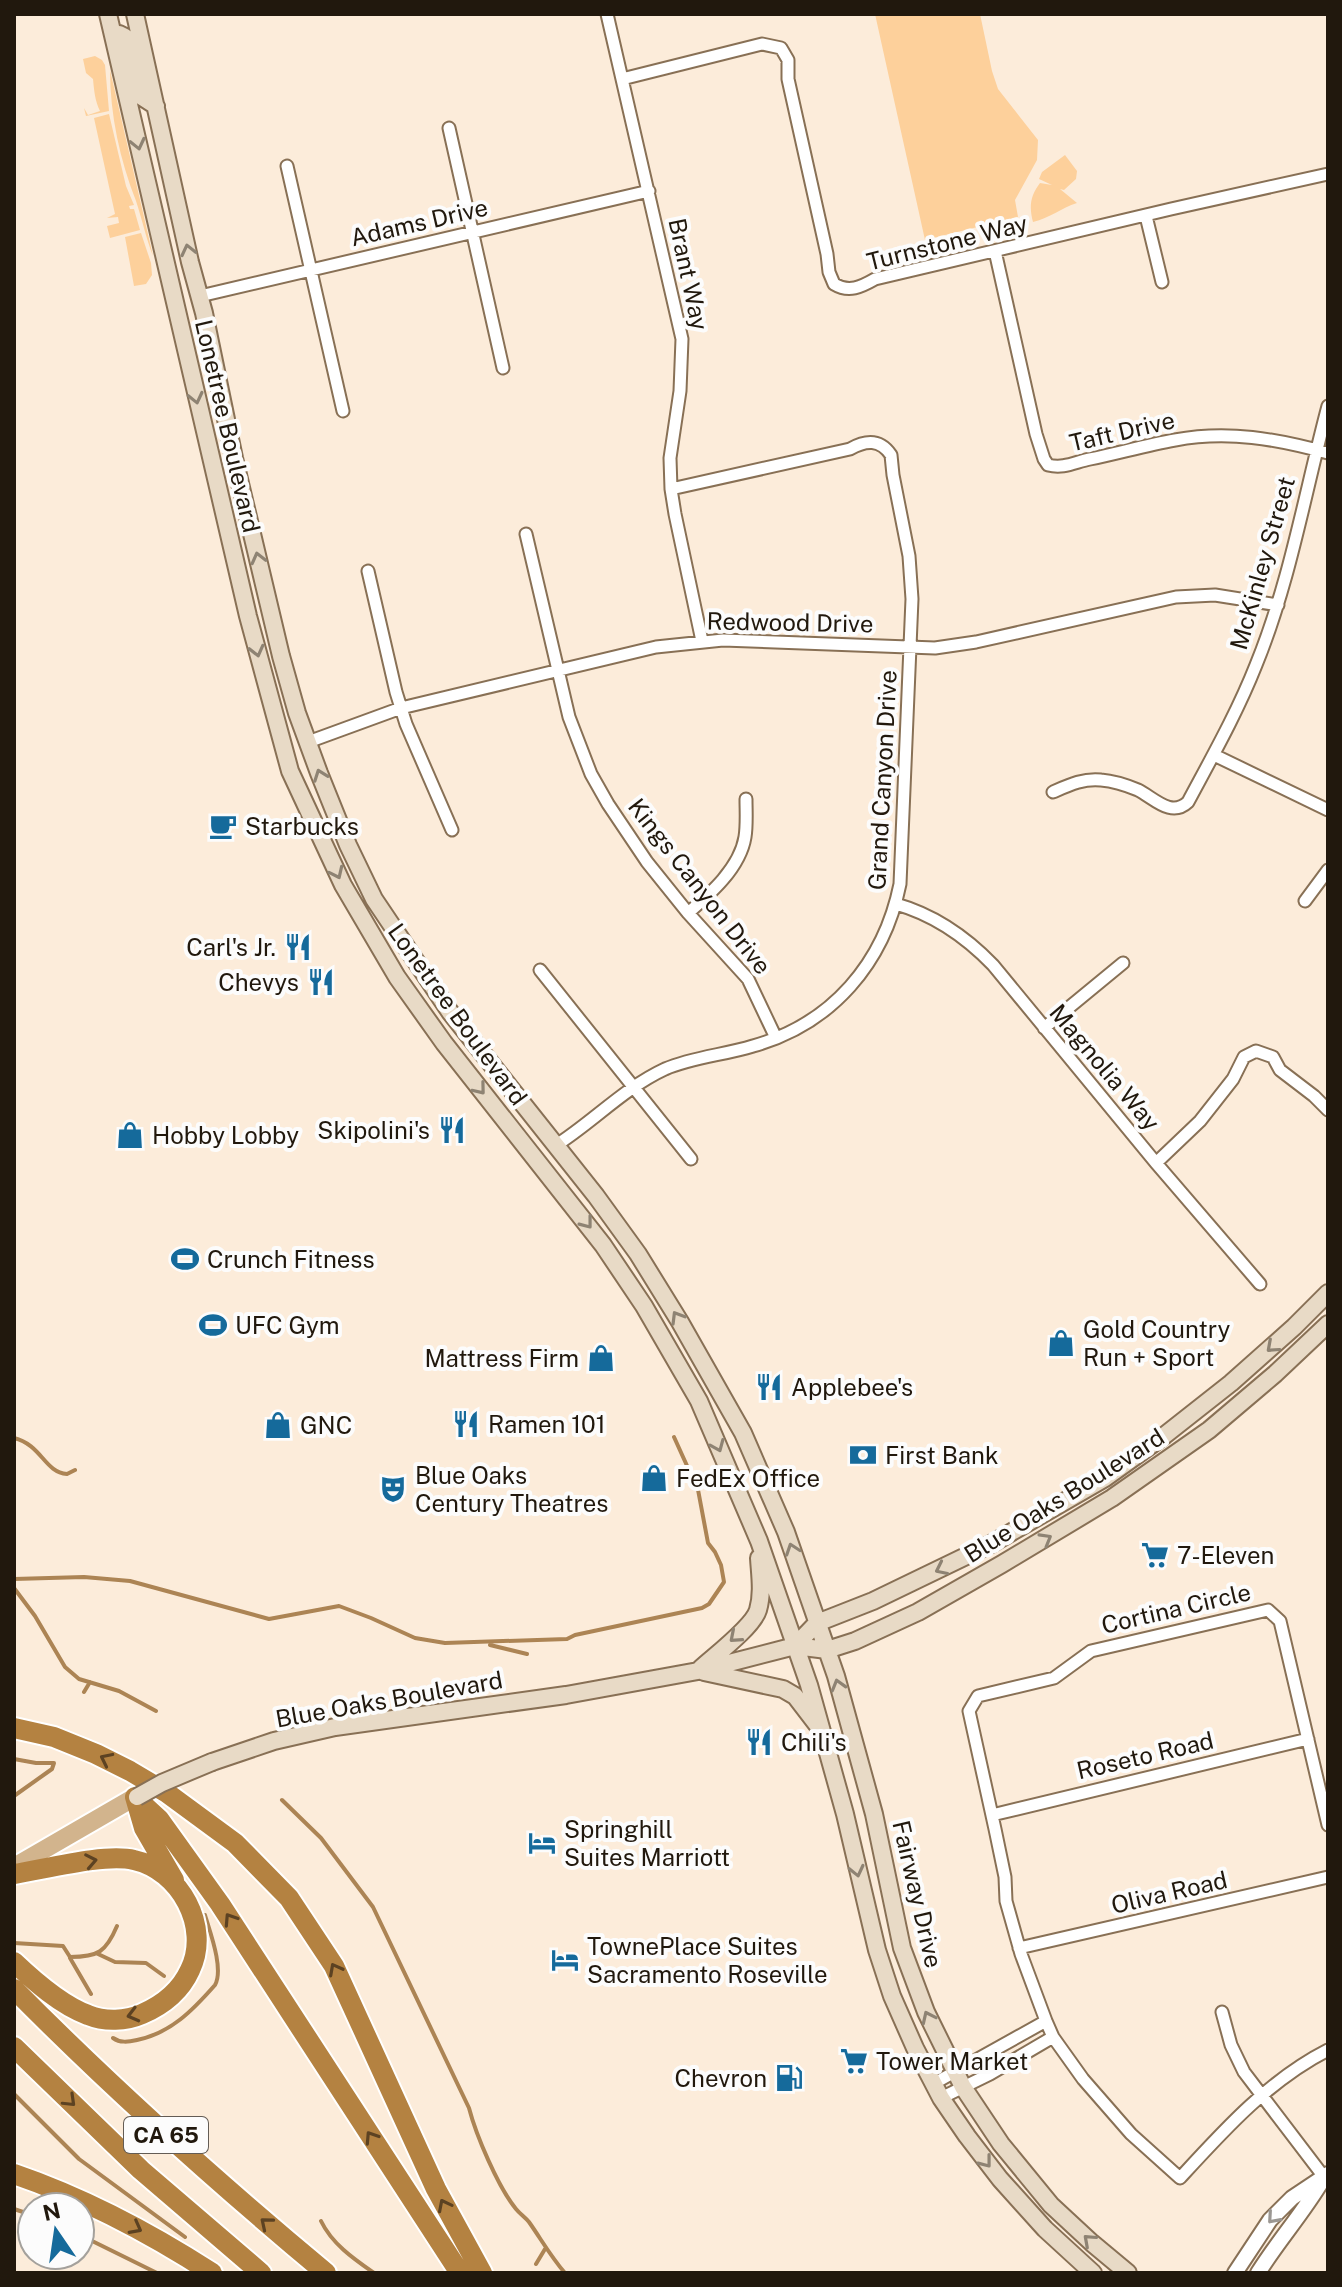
<svg xmlns="http://www.w3.org/2000/svg" width="1342" height="2287" font-family="'Public Sans',sans-serif">
<style>
.green{fill:#fdd09b}
.lines{fill:none;stroke-linecap:round;stroke-linejoin:round}
.stream{stroke:#ac8454;stroke-width:4}
.minor-casing{stroke:#887055;stroke-width:15}
.tertiary-casing{stroke:#887055;stroke-width:18}
.secondary-casing{stroke:#887055;stroke-width:20}
.primary-casing{stroke:#fff;stroke-width:22}
.motorway-casing{stroke:#fff;stroke-width:24}
.minor{stroke:#fff;stroke-width:11}
.tertiary{stroke:#fff;stroke-width:14}
.secondary{stroke:#e8dac6;stroke-width:16}
.primary{stroke:#d2b48d;stroke-width:18}
.motorway{stroke:#b48241;stroke-width:20}
.secondary-bridge-casing{stroke:#887055;stroke-width:20;stroke-linecap:butt}
.secondary-bridge{stroke:#e8dac6;stroke-width:16}
.oneway{stroke:#8e8373}
.oneway2{stroke:#5c4222}
.oneway3{stroke:#9b9792}
.labels{text-anchor:middle;dominant-baseline:central;stroke-width:8;stroke-linejoin:round;paint-order:stroke}
.shield{fill:#fcfcfc;stroke:#635c55;stroke-width:2}
.shield-label{font-size:22px;font-weight:bold;fill:#21180d}
.street-label{font-size:24px;fill:#21180d;stroke:#fcfcfc}
.poi-label{font-size:24px;fill:#21180d;stroke:#fcfcfc;text-anchor:start}
</style>
<rect width="100%" height="100%" fill="#fcecda"/>
<path class="green" d="M 875,14 L 980,14 L 992,71 L 998,89 L 1038,140 L 1037,160 L 1015,200 L 1018,217 L 925,240 Z
M 95,56 L 102,60 L 105,65 L 109,111 L 86,116 L 84,108 L 88,115 L 100,111 C 95,101 94,90 93,79 L 86,73 L 83,59 Z
M 110,70 L 153,256 C 146,238 142,219 136,201 C 120,160 110,115 110,70 Z
M 109,114 L 126,186 L 134,205 L 129,206 L 130,209 L 134,209 L 140,230 L 110,238 L 107,226 L 119,223 L 118,217 L 107,218 L 115,214 L 94,118 Z
M 1065,155 L 1077,171 L 1076,179 L 1064,190 L 1060,189 L 1077,203 C 1061,208 1050,218 1033,222 C 1029,207 1030,196 1040,183 L 1052,185 L 1039,179 L 1042,172 Z
M 141,233 L 151,263 L 152,275 L 146,284 L 134,286 L 125,237 Z"/>
<g class="lines">
<path class="stream" d="M 14,1438 C 42,1445 44,1472 67,1474 L 75,1470
M 14,1579 L 84,1577 L 130,1581 L 269,1619 L 339,1606 L 371,1618 L 415,1638 L 445,1643 L 567,1639 L 575,1635 L 702,1608 L 709,1604 L 724,1582 L 721,1565 L 715,1552 L 708,1543 L 696,1479 L 693,1479 L 674,1437
M 14,1588 L 35,1616 L 65,1667 L 79,1679 L 119,1691 L 156,1711
M 490,1645 L 527,1654
M 84,1692 L 90,1682
M 14,1759 L 36,1763 L 54,1763 L 52,1769 L 14,1796
M 282,1800 L 321,1838 L 373,1907 L 469,2108 C 476,2135 498,2187 516,2209 C 520,2214 525,2217 529,2222 C 541,2239 551,2257 565,2273
M 14,1943 L 63,1946 L 70,1957 C 98,1957 106,1952 117,1926
M 98,1954 L 115,1962 L 146,1963 L 164,1976
M 70,1958 L 91,1994
M 113,2038 C 120,2043 128,2042 137,2040 C 171,2033 193,2010 215,1985 C 224,1969 210,1932 205,1915
M 14,2094 L 79,2159 L 185,2237
M 14,2209 L 32,2215
M 321,2221 C 332,2244 354,2259 374,2273
M 80,2235 L 157,2273
M 536,2264 L 545,2249"/>
<g class="minor-casing">
<path id="minor" d="M 607,14 L 682,339 L 680,391 L 670,458 L 671,489 L 675,514 L 702,641
M 622,79 L 762,44 L 781,48 L 788,60 L 788,79 L 827,254 L 829,272 L 834,284 C 849,293 861,287 875,279 L 1171,209 L 1328,174
M 449,128 L 503,368
M 287,166 L 343,411
M 1146,216 L 1162,282
M 995,251 L 1036,434 L 1044,459 L 1048,465 C 1064,469 1075,462 1090,459 C 1119,453 1147,445 1175,440 C 1228,430 1277,439 1328,453
M 200,296 L 649,191
M 526,534 L 569,717 L 591,774 L 608,804 L 647,862 L 688,913 L 748,979 L 776,1038
M 368,571 L 396,692 L 406,724 L 452,830
M 308,742 L 401,708 L 656,647 L 723,640 L 935,648 L 976,642 L 1176,597 L 1215,595 L 1278,605
M 1214,755 L 1328,810
M 1053,792 C 1069,785 1084,778 1101,780 C 1114,781 1126,785 1138,790 C 1154,798 1171,818 1188,802 C 1212,757 1237,713 1256,665 C 1290,582 1305,492 1328,406
M 1305,901 L 1328,870
M 896,904 C 935,915 965,936 993,965 L 1156,1163 L 1260,1284
M 688,913 C 710,894 740,868 745,837 C 747,825 746,811 746,799
M 540,970 L 691,1159
M 1044,1028 L 1123,963
M 555,1146 C 593,1122 624,1088 665,1069 C 693,1057 724,1055 753,1046 C 832,1024 884,963 900,884 L 912,599 L 909,556 L 893,475 L 891,455 C 880,439 866,440 850,449 L 671,489
M 1156,1163 L 1200,1121 L 1233,1079 L 1244,1057 L 1256,1051 L 1273,1057 L 1280,1070 L 1314,1096 L 1328,1110
M 992,1815 L 1308,1739
M 1328,1825 L 1280,1621 L 1268,1610 L 1091,1651 L 1054,1678 L 978,1696 L 969,1711 L 995,1829 L 1005,1877 L 1006,1901 L 1021,1954 L 1046,2021 L 1053,2037 L 1083,2079 L 1131,2134 L 1180,2178 C 1224,2130 1269,2080 1328,2050
M 1019,1948 L 1328,1877
M 1222,2012 L 1231,2045 L 1244,2072 L 1324,2177
M 933,2084 L 1046,2021
M 941,2098 L 990,2074 L 1053,2037"/>
</g>
<g class="tertiary-casing">
<path id="tertiary" d="M 1235,2273 L 1270,2220 L 1292,2198 L 1328,2174
M 1258,2273 C 1278,2241 1303,2213 1322,2181"/>
</g>
<g class="secondary-casing">
<path id="secondary" d="M 108,14 L 248,616 L 290,771 L 343,885 L 397,977 L 444,1043 L 603,1245 L 644,1306 L 699,1401 L 759,1541 L 809,1685 L 845,1814 L 877,1950 L 892,1996 L 915,2048 L 941,2098 L 967,2136 L 1000,2179 L 1045,2229 L 1093,2273
M 135,14 L 190,262 L 204,313 L 234,458 L 281,656 L 297,713 L 319,773 L 348,845 L 374,899 L 450,1012 L 596,1196 L 638,1254 L 680,1322 L 743,1433 L 786,1532 L 836,1676 L 874,1814 L 902,1948 L 926,2012 L 963,2087 L 1001,2144 L 1051,2205 L 1092,2243 L 1128,2273
M 113,35 L 119,34 L 125,37 L 139,95 L 156,106
M 795,1646 L 817,1623 L 873,1601 L 991,1544 L 1105,1478 L 1165,1435 L 1231,1383 L 1294,1327 L 1328,1293
M 700,1669 C 714,1656 753,1627 758,1610 C 763,1593 760,1575 759,1558
M 704,1672 L 783,1689 L 795,1696 L 818,1726
M 212,1762 L 274,1741 L 335,1727 L 566,1695 L 698,1671 L 795,1646 L 827,1650 L 855,1641 L 918,1612 L 1002,1564 L 1112,1498 L 1209,1430 L 1275,1374 L 1328,1324"/>
</g>
<g class="primary-casing">
<path id="primary" d="M 14,1867 L 135,1797"/>
</g>
<g class="motorway-casing">
<path id="motorway" d="M 14,1728 L 54,1737 L 96,1754 L 130,1771 L 167,1793 L 235,1843 L 289,1898 L 334,1966 L 436,2189 L 482,2273
M 135,1797 L 159,1819 L 220,1904 L 460,2273
M 135,1797 L 144,1828 L 174,1880
M 14,1874 C 46,1869 105,1853 134,1860 C 180,1870 211,1927 190,1970 C 180,1992 163,2005 142,2014 C 126,2021 105,2022 88,2015 C 61,2005 35,1982 14,1962
M 14,1989 C 113,2089 218,2183 326,2273
M 14,2047 L 141,2170 L 261,2273
M 14,2174 C 84,2198 150,2233 212,2273"/>
</g>
<use href="#minor" class="minor"/>
<use href="#tertiary" class="tertiary"/>
<use href="#secondary" class="secondary"/>
<use href="#primary" class="primary"/>
<use href="#motorway" class="motorway"/>
<g class="secondary-bridge-casing">
<path id="secondary-bridge" d="M 137,1797 L 162,1783 L 212,1762"/>
</g>
<use href="#secondary-bridge" class="secondary-bridge"/>
</g>
<defs><path id="oneway-chevron" d="M-2-3.5L2.5 0L-2 3.5" fill="none" stroke-width="1.6" stroke-linecap="round" stroke-linejoin="round" transform="scale(2)"/></defs>
<g class="oneway">
<use href="#oneway-chevron" transform="translate(138 144) rotate(77)"/>
<use href="#oneway-chevron" transform="translate(188 250) rotate(-103)"/>
<use href="#oneway-chevron" transform="translate(196 398) rotate(77)"/>
<use href="#oneway-chevron" transform="translate(258 558) rotate(-104)"/>
<use href="#oneway-chevron" transform="translate(257 651) rotate(76)"/>
<use href="#oneway-chevron" transform="translate(320 775) rotate(-110)"/>
<use href="#oneway-chevron" transform="translate(337 873) rotate(65)"/>
<use href="#oneway-chevron" transform="translate(480 1089) rotate(51)"/>
<use href="#oneway-chevron" transform="translate(587 1223) rotate(52)"/>
<use href="#oneway-chevron" transform="translate(677 1317) rotate(-121)"/>
<use href="#oneway-chevron" transform="translate(1272 1347) rotate(138)"/>
<use href="#oneway-chevron" transform="translate(718 1446) rotate(67)"/>
<use href="#oneway-chevron" transform="translate(1046 1539) rotate(-30)"/>
<use href="#oneway-chevron" transform="translate(792 1549) rotate(-109)"/>
<use href="#oneway-chevron" transform="translate(941 1569) rotate(154)"/>
<use href="#oneway-chevron" transform="translate(735 1637) rotate(139)"/>
<use href="#oneway-chevron" transform="translate(838 1685) rotate(-106)"/>
<use href="#oneway-chevron" transform="translate(857 1871) rotate(77)"/>
<use href="#oneway-chevron" transform="translate(928 2017) rotate(-115)"/>
<use href="#oneway-chevron" transform="translate(986 2162) rotate(52)"/>
<use href="#oneway-chevron" transform="translate(1089 2240) rotate(-138)"/>
</g>
<g class="oneway2">
<use href="#oneway-chevron" transform="translate(106 1759) rotate(-154)"/>
<use href="#oneway-chevron" transform="translate(91 1861) rotate(-11)"/>
<use href="#oneway-chevron" transform="translate(230 1919) rotate(-123)"/>
<use href="#oneway-chevron" transform="translate(335 1969) rotate(-118)"/>
<use href="#oneway-chevron" transform="translate(133 2015) rotate(165)"/>
<use href="#oneway-chevron" transform="translate(70 2101) rotate(44)"/>
<use href="#oneway-chevron" transform="translate(371 2137) rotate(-123)"/>
<use href="#oneway-chevron" transform="translate(444 2205) rotate(-117)"/>
<use href="#oneway-chevron" transform="translate(266 2223) rotate(-140)"/>
<use href="#oneway-chevron" transform="translate(136 2228) rotate(28)"/>
</g>
<use class="oneway3" href="#oneway-chevron" transform="translate(1273 2218) rotate(131)"/>
<defs>
<g id="cafe-bare" transform="scale(2.16)"><path d="M-5.5-4.5H6V0H3Q3 3.5 0 3.5H-2.5Q-5.5 3.5-5.5 0ZM3-3.2v2h1.7v-2ZM-6 4.5H4V6H-6Z" fill="#156a9b" stroke="#fcfcfc" stroke-width="2.5" paint-order="stroke"/></g>
<g id="restaurant-bare" transform="scale(2.16)"><path d="M-5-6h1v4h1v-4h1v4h1v-4h1v5L-1.5 .5V6h-2V.5L-5-1ZM5-6V6H3V1.5H1.5Q1.5-4 5-6Z" fill="#156a9b" stroke="#fcfcfc" stroke-width="2.5" paint-order="stroke"/></g>
<g id="shop-bare" transform="scale(2.16)"><path d="M-5-2.5h2.3a2.7 3.5 0 0 1 5.4 0H5L5.5 6h-11ZM-1.5-2.5h3a1.5 2.3 0 0 0-3 0Z" fill="#156a9b" stroke="#fcfcfc" stroke-width="2.5" paint-order="stroke"/></g>
<g id="stadium-bare" transform="scale(2.16)"><path d="M0-5a6.5 5 0 1 0 0 10a6.5 5 0 1 0 0-10ZM-3.5-1.8h7v3.6h-7Z" fill="#156a9b" stroke="#fcfcfc" stroke-width="2.5" paint-order="stroke"/></g>
<g id="bank-bare" transform="scale(2.16)"><path d="M-6-4H6V4H-6ZM0-2.3a2.3 2.3 0 1 0 0 4.6a2.3 2.3 0 1 0 0-4.6Z" fill="#156a9b" stroke="#fcfcfc" stroke-width="2.5" paint-order="stroke"/></g>
<g id="theatre-bare" transform="scale(2.16)"><path d="M-5-5.5Q0-4 5-5.5V0Q5 5 0 6Q-5 5-5 0ZM-3.3-2.5H-1v1.5H-3.3ZM1-2.5H3.3v1.5H1ZM-2.8 1Q0 5.5 2.8 1Z" fill="#156a9b" stroke="#fcfcfc" stroke-width="2.5" paint-order="stroke"/></g>
<g id="supermarket-bare" transform="scale(2.16)"><path d="M-6-5.5h2.5l.6 2H6L4.5 2H-2.5L-4.4-4H-6ZM-1.5 3.2a1.3 1.3 0 1 0 .1 0ZM3 3.2a1.3 1.3 0 1 0 .1 0Z" fill="#156a9b" stroke="#fcfcfc" stroke-width="2.5" paint-order="stroke"/></g>
<g id="hotel-bare" transform="scale(2.16)"><path d="M-6-4.5h1.5V1H6V5H4.5V3h-9V5H-6ZM-4 0a1.8 1.8 0 1 1 3.6 0ZM.5 0V-2.5h3Q6-2.5 6 0Z" fill="#156a9b" stroke="#fcfcfc" stroke-width="2.5" paint-order="stroke"/></g>
<g id="fuel-bare" transform="scale(2.16)"><path d="M-5.5-6h7V0h2V4h1.3V-2.5L3-4.5l.8-.8L6-3V5H2.5V1h-1V6h-7ZM-4.2-4.7v3.2H.2V-4.7Z" fill="#156a9b" stroke="#fcfcfc" stroke-width="2.5" paint-order="stroke"/></g>
</defs>
<g fill-rule="evenodd">
<use href="#cafe-bare" x="223" y="826"/>
<use href="#restaurant-bare" x="298" y="947"/>
<use href="#restaurant-bare" x="321" y="982"/>
<use href="#restaurant-bare" x="452" y="1130"/>
<use href="#shop-bare" x="130" y="1135"/>
<use href="#stadium-bare" x="185" y="1259"/>
<use href="#stadium-bare" x="213" y="1325"/>
<use href="#shop-bare" x="1061" y="1343"/>
<use href="#shop-bare" x="601" y="1358"/>
<use href="#restaurant-bare" x="769" y="1387"/>
<use href="#restaurant-bare" x="466" y="1424"/>
<use href="#shop-bare" x="278" y="1425"/>
<use href="#bank-bare" x="863" y="1455"/>
<use href="#shop-bare" x="654" y="1478"/>
<use href="#theatre-bare" x="393" y="1489"/>
<use href="#supermarket-bare" x="1155" y="1555"/>
<use href="#restaurant-bare" x="759" y="1742"/>
<use href="#hotel-bare" x="542" y="1843"/>
<use href="#hotel-bare" x="565" y="1960"/>
<use href="#supermarket-bare" x="854" y="2061"/>
<use href="#fuel-bare" x="789" y="2078"/>
</g>
<g class="labels">
<rect class="shield" x="124" y="2117" width="84" height="36" rx="6"/>
<g class="shield-label">
<text x="166" y="2135">CA 65</text>
</g>
<g class="street-label">
<text transform="translate(419 222) rotate(-13)">Adams Drive</text>
<text transform="translate(947 242) rotate(-14)">Turnstone Way</text>
<text transform="translate(689 274) rotate(78)">Brant Way</text>
<text transform="translate(228 426) rotate(77)">Lonetree Boulevard</text>
<text transform="translate(1122 431) rotate(-13)">Taft Drive</text>
<text transform="translate(1262 563) rotate(-74)">McKinley Street</text>
<text transform="translate(790 622) rotate(1)">Redwood Drive</text>
<text transform="translate(882 780) rotate(-87)">Grand Canyon Drive</text>
<text transform="translate(700 886) rotate(52)">Kings Canyon Drive</text>
<text transform="translate(458 1014) rotate(54)">Lonetree Boulevard</text>
<text transform="translate(1105 1067) rotate(50)">Magnolia Way</text>
<text transform="translate(1064 1495) rotate(-32)">Blue Oaks Boulevard</text>
<text transform="translate(1176 1608) rotate(-13)">Cortina Circle</text>
<text transform="translate(389 1699) rotate(-10)">Blue Oaks Boulevard</text>
<text transform="translate(1145 1755) rotate(-13)">Roseto Road</text>
<text transform="translate(1169 1892) rotate(-13)">Oliva Road</text>
<text transform="translate(918 1894) rotate(77)">Fairway Drive</text>
</g>
<g class="poi-label">
<text x="245" y="826">Starbucks</text>
<text x="276" y="947" text-anchor="end">Carl's Jr.</text>
<text x="299" y="982" text-anchor="end">Chevys</text>
<text x="430" y="1130" text-anchor="end">Skipolini's</text>
<text x="152" y="1135">Hobby Lobby</text>
<text x="207" y="1259">Crunch Fitness</text>
<text x="235" y="1325">UFC Gym</text>
<text x="1083" y="1329">Gold Country<tspan x="1083" dy="28">Run + Sport</tspan></text>
<text x="579" y="1358" text-anchor="end">Mattress Firm</text>
<text x="791" y="1387">Applebee's</text>
<text x="488" y="1424">Ramen 101</text>
<text x="300" y="1425">GNC</text>
<text x="885" y="1455">First Bank</text>
<text x="415" y="1475">Blue Oaks<tspan x="415" dy="28">Century Theatres</tspan></text>
<text x="676" y="1478">FedEx Office</text>
<text x="1177" y="1555">7-Eleven</text>
<text x="781" y="1742">Chili's</text>
<text x="564" y="1829">Springhill<tspan x="564" dy="28">Suites Marriott</tspan></text>
<text x="587" y="1946">TownePlace Suites<tspan x="587" dy="28">Sacramento Roseville</tspan></text>
<text x="876" y="2061">Tower Market</text>
<text x="767" y="2078" text-anchor="end">Chevron</text>
</g>
</g>
<rect width="1342" height="2287" fill="none" stroke="#21180d" stroke-width="32"/>
<g transform="translate(56 2231) rotate(347)"><circle r="38" fill="#fcfcfc" stroke="#a4a19c" stroke-width="2"/>
<path d="M0-6L14 30L0 20L-14 30Z" fill="#156a9b"/>
<text y="-12" font-size="22" font-weight="bold" text-anchor="middle" fill="#21180d">N</text>
</g>
</svg>
